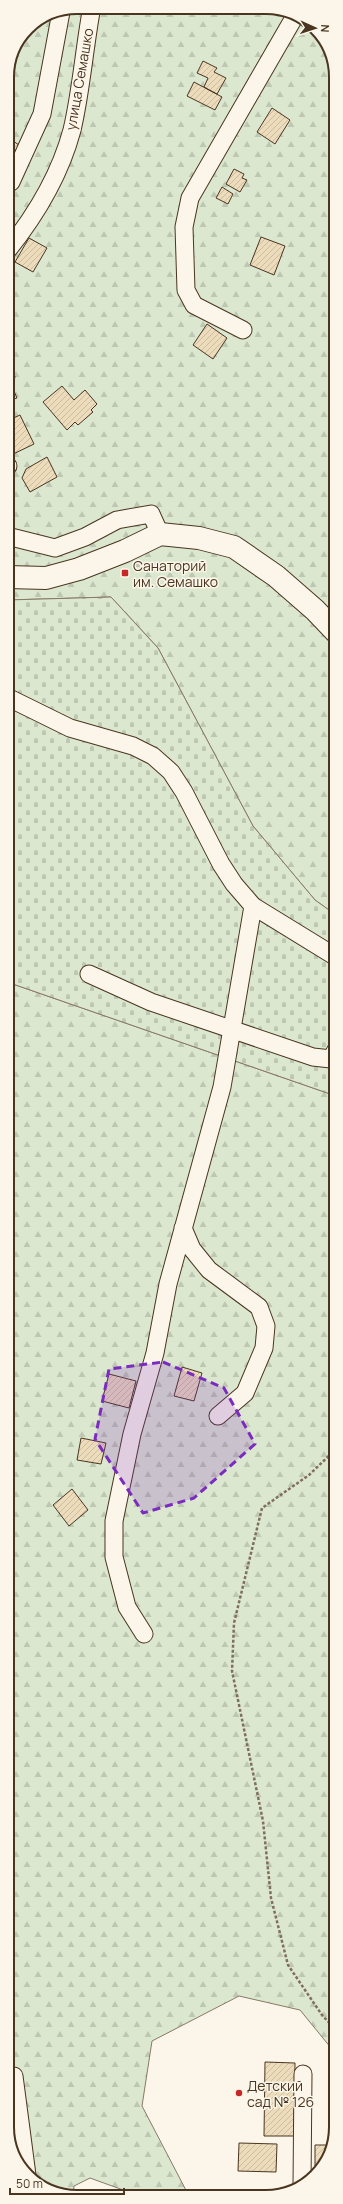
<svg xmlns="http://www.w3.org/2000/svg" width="343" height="2204" font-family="Manrope,sans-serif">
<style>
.forest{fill:url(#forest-firs);stroke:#887966}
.cemetery{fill:url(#cemetery-stones);stroke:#887966}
.building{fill:url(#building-hatch);stroke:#4a3520}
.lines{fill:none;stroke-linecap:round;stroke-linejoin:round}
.minor-casing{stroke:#4a3520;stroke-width:19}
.highway-casing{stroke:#4a3520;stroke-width:24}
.path{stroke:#7f6f5c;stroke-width:2.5;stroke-dasharray:3 2;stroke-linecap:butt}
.minor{stroke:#fbf6e9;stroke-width:17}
.highway{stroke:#fbf6e9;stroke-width:22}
.marked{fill:#7b2cbf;fill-opacity:0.2;stroke:#7b2cbf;stroke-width:3;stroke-dasharray:8 5;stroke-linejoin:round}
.poi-dot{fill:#c62828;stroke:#fbf6e9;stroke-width:1.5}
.labels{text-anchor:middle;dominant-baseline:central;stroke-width:3;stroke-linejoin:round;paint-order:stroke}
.street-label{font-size:14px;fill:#4a3520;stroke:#fbf6e9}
.poi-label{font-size:14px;fill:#4a3520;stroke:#fbf6e9;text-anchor:start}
.rim{fill:none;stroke:#4a3520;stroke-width:2}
</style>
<defs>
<pattern id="forest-firs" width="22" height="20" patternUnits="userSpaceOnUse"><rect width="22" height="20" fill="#dce7d0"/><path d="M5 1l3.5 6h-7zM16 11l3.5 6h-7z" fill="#bec7b2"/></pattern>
<pattern id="cemetery-stones" width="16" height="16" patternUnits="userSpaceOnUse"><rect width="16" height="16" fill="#dce7d0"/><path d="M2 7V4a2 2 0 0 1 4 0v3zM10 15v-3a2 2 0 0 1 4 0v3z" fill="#bec7b2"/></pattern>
<pattern id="building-hatch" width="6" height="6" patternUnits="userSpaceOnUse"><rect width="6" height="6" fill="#ecdcbc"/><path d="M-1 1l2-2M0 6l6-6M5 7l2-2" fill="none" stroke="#ccbda1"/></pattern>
</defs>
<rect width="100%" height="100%" fill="#fbf6e9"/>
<path class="forest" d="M 284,9 L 319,31 L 336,72 L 336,915 L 315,900 L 253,826 L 158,648 L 111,597 L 7,600 L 7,73 L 28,27 L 50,12 Z
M 7,982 L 336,1096 L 336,2054 L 300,2010 L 239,1996 L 152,2041 L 142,2106 L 189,2196 L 137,2195 L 90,2178 L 74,2186 L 73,2195 L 59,2195 L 24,2173 L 7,2132 Z"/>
<path class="cemetery" d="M 111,597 L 158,648 L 253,826 L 315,900 L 336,915 L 336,1096 L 7,982 L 7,600 Z"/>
<path class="building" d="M 203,61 L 217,68 L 214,72 L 226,78 L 217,94 L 204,87 L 208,78 L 197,73 Z
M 194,82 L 222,97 L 215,110 L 187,96 Z
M 272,108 L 290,120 L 275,144 L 257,132 Z
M 7,137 L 19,145 L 7,164 Z
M 234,169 L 244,174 L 242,178 L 247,180 L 240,192 L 226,184 Z
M 222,187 L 233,194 L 228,204 L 216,198 Z
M 261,237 L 285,246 L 274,275 L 250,265 Z
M 29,238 L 47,248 L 33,272 L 15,262 Z
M 7,297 L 12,301 L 9,305 L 12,308 L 8,312 Z
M 207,324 L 227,338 L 213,359 L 193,345 Z
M 7,369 L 15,376 L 13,389 L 17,398 L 7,401 Z
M 62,386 L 74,400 L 85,390 L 97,404 L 91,410 L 93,412 L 78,425 L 75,422 L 67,430 L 43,402 Z
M 20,415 L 34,444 L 7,457 L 7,421 Z
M 47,457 L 57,477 L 30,492 L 22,478 L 26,469 Z
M 182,1367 L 202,1373 L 194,1401 L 174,1396 Z
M 109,1374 L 136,1381 L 129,1408 L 102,1401 Z
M 81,1438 L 106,1443 L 101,1464 L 77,1460 Z
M 72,1489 L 88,1510 L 69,1526 L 53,1505 Z
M 265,2062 L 295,2063 L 294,2136 L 264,2136 Z
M 7,2091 L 10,2122 L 7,2122 Z
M 239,2143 L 277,2144 L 276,2172 L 238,2171 Z
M 315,2145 L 329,2145 L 318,2173 L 315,2176 Z"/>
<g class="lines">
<g class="minor-casing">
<path id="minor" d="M 7,185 L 11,182 L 42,114 L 61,12
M 7,251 C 36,215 60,175 72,130 C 81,92 84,51 91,12
M 243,330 L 194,305 L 186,290 L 184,227 L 190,198 L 295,16
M 7,466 L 8,466
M 7,536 L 55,548 L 85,537 L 117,520 L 151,514 L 160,534
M 7,697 L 70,728 L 133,746 L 153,756 L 171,772 L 184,792 L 221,864 L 234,884 L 253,906 L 336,957
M 89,974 L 151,1002 L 313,1057 L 331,1059 L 336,1050
M 183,1228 L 192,1249 L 209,1270 L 259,1307 L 266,1326 L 264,1348 L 245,1393 L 218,1416
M 144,1634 L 127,1607 L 114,1557 L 114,1521 L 132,1434 L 155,1353 L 168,1284 L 222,1087 L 253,906
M 14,2076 L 27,2175
M 302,2186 L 303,2074"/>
</g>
<g class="highway-casing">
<path id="highway" d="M 7,577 L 46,578 L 79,569 L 125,551 L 160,534 L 199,538 L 234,547 L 276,576 L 315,610 L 336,632"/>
</g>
<path class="path" d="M 336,1449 L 309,1475 L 262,1508 L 234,1623 L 232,1671 L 263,1821 L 271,1898 L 288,1965 L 322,2015 L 336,2030"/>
<use href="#minor" class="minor"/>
<use href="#highway" class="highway"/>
</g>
<path class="marked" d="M 163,1362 L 224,1388 L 255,1444 L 194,1498 L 143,1513 L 95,1439 L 109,1369 Z"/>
<g class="poi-dot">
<rect x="121" y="569" width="8" height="8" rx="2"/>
<circle cx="239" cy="2093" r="4"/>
</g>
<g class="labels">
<g class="street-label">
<text transform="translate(79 79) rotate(-80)">улица Семашко</text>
</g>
<g class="poi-label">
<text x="133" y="565">Санаторий<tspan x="133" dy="16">им. Семашко</tspan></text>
<text x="247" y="2085">Детский<tspan x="247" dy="16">сад № 126</tspan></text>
</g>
</g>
<path d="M0 0H343V2204H0ZM77 14H266A63 63 0 0 1 329 77V2127A63 63 0 0 1 266 2190H77A63 63 0 0 1 14 2127V77A63 63 0 0 1 77 14Z" fill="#fbf6e9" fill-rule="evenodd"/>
<path class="rim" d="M77 14H266A63 63 0 0 1 329 77V2127A63 63 0 0 1 266 2190H77A63 63 0 0 1 14 2127V77A63 63 0 0 1 77 14Z"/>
<g transform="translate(315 28) rotate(93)" stroke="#fbf6e9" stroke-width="3" paint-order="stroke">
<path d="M0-3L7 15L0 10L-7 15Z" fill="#4a3520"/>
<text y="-6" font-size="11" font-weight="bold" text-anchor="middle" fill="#4a3520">N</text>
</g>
<path d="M10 2188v6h114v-6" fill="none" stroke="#4a3520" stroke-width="2"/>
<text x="16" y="2188" font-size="12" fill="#4a3520" stroke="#fbf6e9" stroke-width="3" paint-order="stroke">50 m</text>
</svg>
